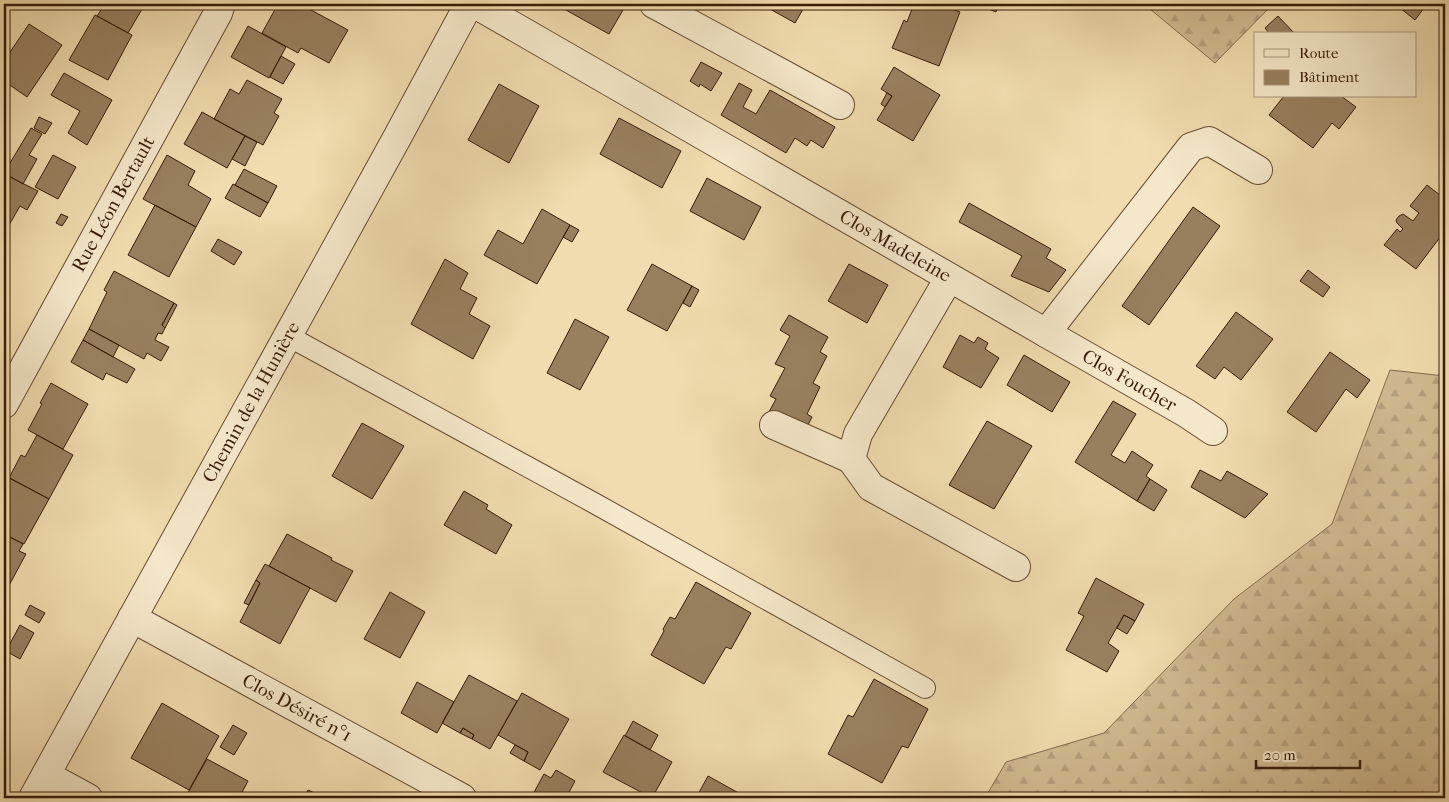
<svg xmlns="http://www.w3.org/2000/svg" width="1449" height="802" font-family="'IM FELL French Canon',serif">
<style>
.forest{fill:url(#forest-firs);stroke:#846c4e}
.building{fill:#98805f;stroke:#381c09}
.lines{fill:none;stroke-linecap:round;stroke-linejoin:round}
.service-casing{stroke:#664c32;stroke-width:22}
.minor-casing{stroke:#664c32;stroke-width:30}
.service{stroke:#f5e8ca;stroke-width:20}
.minor{stroke:#f5e8ca;stroke-width:28}
.labels{text-anchor:middle;dominant-baseline:central;stroke-width:4.5;stroke-linejoin:round;paint-order:stroke}
.street-label{font-size:19px;fill:#381c09;stroke:#f5e8ca}
</style>
<defs>
<pattern id="forest-firs" width="22" height="20" patternUnits="userSpaceOnUse" patternTransform="scale(1.25)"><rect width="22" height="20" fill="#d1bb92"/><path d="M5 1l3.5 6h-7zM16 11l3.5 6h-7z" fill="#b4a07d"/></pattern>
</defs>
<rect width="100%" height="100%" fill="#f0dcae"/>
<filter id="stains"><feTurbulence type="fractalNoise" baseFrequency=".004" numOctaves="4"/><feColorMatrix values="0 0 0 0 .2 0 0 0 0 .09 0 0 0 0 .02 0 0 0 .5 -.17"/></filter>
<radialGradient id="worn" r=".72"><stop offset=".6" stop-color="#630" stop-opacity="0"/><stop offset="1" stop-color="#630" stop-opacity=".3"/></radialGradient>
<path class="forest" d="M 1144,4 L 1273,4 L 1215,63 Z
M 1390,370 L 1445,376 L 1445,798 L 985,798 L 1006,762 L 1104,733 L 1234,599 L 1332,524 Z"/>
<path class="building" d="M 105,4 L 145,4 L 128,33 L 97,16 Z
M 278,4 L 300,4 L 348,30 L 329,63 L 301,48 L 298,53 L 262,33 Z
M 555,4 L 612,4 L 623,10 L 609,34 Z
M 761,4 L 806,4 L 795,23 Z
M 914,4 L 939,4 L 960,12 L 939,66 L 892,48 L 904,20 L 907,22 Z
M 976,4 L 999,4 L 996,12 Z
M 1395,4 L 1427,4 L 1415,20 Z
M 95,15 L 132,35 L 108,80 L 69,60 Z
M 1278,16 L 1295,34 L 1270,34 L 1265,28 Z
M 29,24 L 62,45 L 27,97 L 4,81 L 4,61 Z
M 248,26 L 286,47 L 269,78 L 231,57 Z
M 281,56 L 295,64 L 283,84 L 270,77 Z
M 701,62 L 722,73 L 711,91 L 700,84 L 699,87 L 690,81 Z
M 894,67 L 940,95 L 913,141 L 877,120 L 892,96 L 881,89 Z
M 64,73 L 112,100 L 87,145 L 68,133 L 80,111 L 51,95 Z
M 247,80 L 282,99 L 274,113 L 279,116 L 263,145 L 214,119 L 230,89 L 239,94 Z
M 739,83 L 752,90 L 743,107 L 756,114 L 770,90 L 835,127 L 823,148 L 811,140 L 807,146 L 795,138 L 786,153 L 721,115 Z
M 499,84 L 539,106 L 509,163 L 468,140 Z
M 887,93 L 892,96 L 885,107 L 881,104 Z
M 1284,96 L 1341,96 L 1356,107 L 1339,129 L 1332,123 L 1313,148 L 1269,115 Z
M 202,112 L 245,136 L 227,168 L 184,144 Z
M 39,117 L 52,123 L 45,134 L 34,128 Z
M 619,118 L 681,151 L 662,188 L 600,154 Z
M 31,128 L 42,134 L 29,155 L 37,159 L 23,184 L 4,173 Z
M 245,136 L 257,142 L 245,166 L 232,159 Z
M 53,155 L 76,167 L 58,199 L 35,187 Z
M 167,155 L 195,171 L 188,185 L 211,199 L 196,227 L 143,199 Z
M 244,169 L 277,186 L 268,203 L 235,185 Z
M 4,174 L 38,191 L 27,210 L 20,206 L 4,234 Z
M 707,178 L 761,207 L 744,240 L 690,211 Z
M 233,184 L 268,203 L 260,217 L 225,198 Z
M 1427,185 L 1445,199 L 1445,233 L 1444,232 L 1416,269 L 1384,245 L 1397,229 L 1400,232 L 1403,229 L 1397,223 L 1396,220 L 1399,216 L 1403,214 L 1413,221 L 1419,213 L 1410,206 Z
M 969,203 L 1051,249 L 1046,258 L 1066,270 L 1049,292 L 1011,276 L 1022,256 L 959,222 Z
M 155,205 L 196,227 L 169,277 L 128,255 Z
M 1193,207 L 1220,226 L 1149,325 L 1122,306 Z
M 542,209 L 570,225 L 537,284 L 484,255 L 498,230 L 523,244 Z
M 61,214 L 68,217 L 62,226 L 56,223 Z
M 570,225 L 579,230 L 572,242 L 563,237 Z
M 218,239 L 242,252 L 234,265 L 211,251 Z
M 445,259 L 468,273 L 460,289 L 477,298 L 469,314 L 490,326 L 473,359 L 411,324 Z
M 652,264 L 692,286 L 667,331 L 627,310 Z
M 849,264 L 888,285 L 867,323 L 828,301 Z
M 1308,270 L 1330,287 L 1323,297 L 1300,281 Z
M 114,271 L 174,303 L 162,325 L 165,328 L 162,334 L 158,333 L 155,340 L 169,347 L 161,361 L 147,353 L 144,359 L 89,329 L 107,292 L 104,290 Z
M 692,286 L 699,290 L 690,307 L 683,303 Z
M 174,303 L 177,305 L 165,328 L 162,325 Z
M 1236,312 L 1273,339 L 1241,380 L 1224,367 L 1215,379 L 1196,366 Z
M 789,315 L 828,337 L 820,352 L 827,356 L 813,383 L 820,387 L 807,414 L 812,417 L 805,431 L 769,412 L 776,399 L 770,396 L 785,368 L 775,364 L 790,336 L 780,330 Z
M 575,319 L 609,337 L 580,390 L 547,373 Z
M 89,329 L 119,345 L 113,357 L 83,340 Z
M 960,335 L 974,343 L 978,337 L 988,343 L 985,349 L 999,358 L 981,388 L 943,367 Z
M 83,340 L 135,369 L 127,383 L 106,373 L 103,380 L 71,362 Z
M 1330,352 L 1370,380 L 1357,398 L 1346,389 L 1316,432 L 1287,412 Z
M 1024,355 L 1070,382 L 1052,412 L 1007,385 Z
M 51,383 L 88,404 L 63,449 L 28,430 L 42,404 L 40,403 Z
M 1113,401 L 1136,414 L 1111,455 L 1125,463 L 1132,451 L 1153,465 L 1146,476 L 1150,479 L 1137,501 L 1075,462 Z
M 987,421 L 1032,446 L 994,509 L 949,485 Z
M 362,423 L 404,446 L 372,499 L 332,476 Z
M 37,435 L 73,455 L 49,499 L 9,478 L 21,455 L 25,457 Z
M 1200,470 L 1221,481 L 1227,471 L 1268,494 L 1245,518 L 1191,487 Z
M 10,478 L 49,499 L 24,544 L 4,534 L 4,503 L 7,497 L 4,495 L 4,489 Z
M 1150,479 L 1167,490 L 1154,511 L 1137,501 Z
M 464,491 L 488,505 L 486,509 L 512,525 L 496,554 L 444,525 Z
M 4,534 L 23,544 L 19,551 L 26,554 L 6,591 L 4,590 Z
M 287,534 L 332,558 L 331,560 L 353,571 L 336,602 L 269,566 Z
M 265,564 L 310,588 L 280,644 L 240,622 L 260,583 L 256,580 Z
M 1096,578 L 1144,604 L 1135,621 L 1124,615 L 1108,643 L 1119,651 L 1107,672 L 1066,650 L 1084,616 L 1078,613 Z
M 256,580 L 260,583 L 249,605 L 244,603 Z
M 696,582 L 751,613 L 731,649 L 726,647 L 704,684 L 651,655 L 664,631 L 663,629 L 670,617 L 675,619 Z
M 390,592 L 425,612 L 400,658 L 364,639 Z
M 30,605 L 45,613 L 39,623 L 25,615 Z
M 1124,615 L 1135,621 L 1127,634 L 1117,628 Z
M 20,625 L 34,633 L 20,659 L 6,651 Z
M 469,675 L 517,701 L 490,749 L 472,739 L 474,735 L 463,728 L 460,733 L 442,723 Z
M 874,679 L 928,709 L 908,748 L 902,746 L 882,783 L 828,754 L 848,715 L 853,717 Z
M 417,682 L 454,702 L 437,733 L 401,713 Z
M 522,693 L 569,719 L 540,770 L 524,761 L 528,752 L 498,735 Z
M 162,703 L 219,736 L 189,790 L 131,758 Z
M 633,721 L 658,735 L 650,750 L 625,736 Z
M 233,725 L 247,733 L 234,755 L 220,747 Z
M 463,728 L 474,735 L 472,739 L 460,733 Z
M 624,735 L 672,762 L 652,798 L 603,772 Z
M 515,745 L 528,752 L 524,761 L 510,753 Z
M 207,759 L 248,781 L 239,798 L 185,798 Z
M 556,770 L 575,781 L 566,798 L 535,798 L 532,796 L 544,774 L 551,778 Z
M 708,776 L 744,796 L 743,798 L 696,798 Z
M 308,790 L 325,798 L 304,798 Z"/>
<g class="lines">
<g class="service-casing">
<path id="service" d="M 288,336 L 594,503 L 925,688"/>
</g>
<g class="minor-casing">
<g id="minor">
<path id="s1" d="M 475,4 L 1046,333 L 1191,147 L 1209,141 L 1258,170"/>
<path d="M 654,4 L 840,105"/>
<path d="M 949,278 L 858,434 L 851,459 L 871,487 L 1016,567"/>
<path id="s2" d="M 1046,333 L 1186,413 L 1213,431"/>
<path id="s3" d="M 4,404 L 218,13 L 221,4"/>
<path d="M 774,425 L 851,459"/>
<path id="s4" d="M 132,618 L 462,798"/>
<path d="M 46,775 L 88,798"/>
<path id="s5" d="M 33,798 L 398,136 L 469,4"/>
</g>
</g>
<use href="#service" class="service"/>
<use href="#minor" class="minor"/>
</g>
<g class="labels">
<g class="street-label">
<text stroke="none"><textPath href="#s3" startOffset="228">Rue Léon Bertault</textPath></text>
<text stroke="none"><textPath href="#s1" startOffset="485">Clos Madeleine</textPath></text>
<text stroke="none"><textPath href="#s2" startOffset="96">Clos Foucher</textPath></text>
<text stroke="none"><textPath href="#s5" startOffset="452">Chemin de la Hunière</textPath></text>
<text stroke="none"><textPath href="#s4" startOffset="188">Clos Désiré n°1</textPath></text>
</g>
</g>
<rect width="1449" height="802" fill="none" stroke="#f0dcae" stroke-width="20"/>
<rect x="5" y="5" width="1439" height="792" fill="none" stroke="#381c09" stroke-width="2.5"/>
<rect x="10" y="10" width="1429" height="782" fill="none" stroke="#381c09"/>
<rect x="1254" y="32" width="162" height="65" fill="#f5e8ca" stroke="#a9967d"/>
<rect x="1264" y="49" width="25" height="8" fill="#f5e8ca" stroke="#a9967d"/>
<text x="1299" y="58" font-size="15" fill="#381c09">Route</text>
<rect x="1264" y="70" width="25" height="15" fill="#98805f" stroke="#a9967d"/>
<text x="1299" y="82" font-size="15" fill="#381c09">Bâtiment</text>
<path d="M1256 760v8h104v-8" fill="none" stroke="#381c09" stroke-width="2.5"/>
<text x="1264" y="760" font-size="15" fill="#381c09" stroke="#f5e8ca" stroke-width="4" paint-order="stroke">20 m</text>
<rect width="100%" height="100%" filter="url(#stains)"/>
<rect width="100%" height="100%" fill="url(#worn)"/>
</svg>
